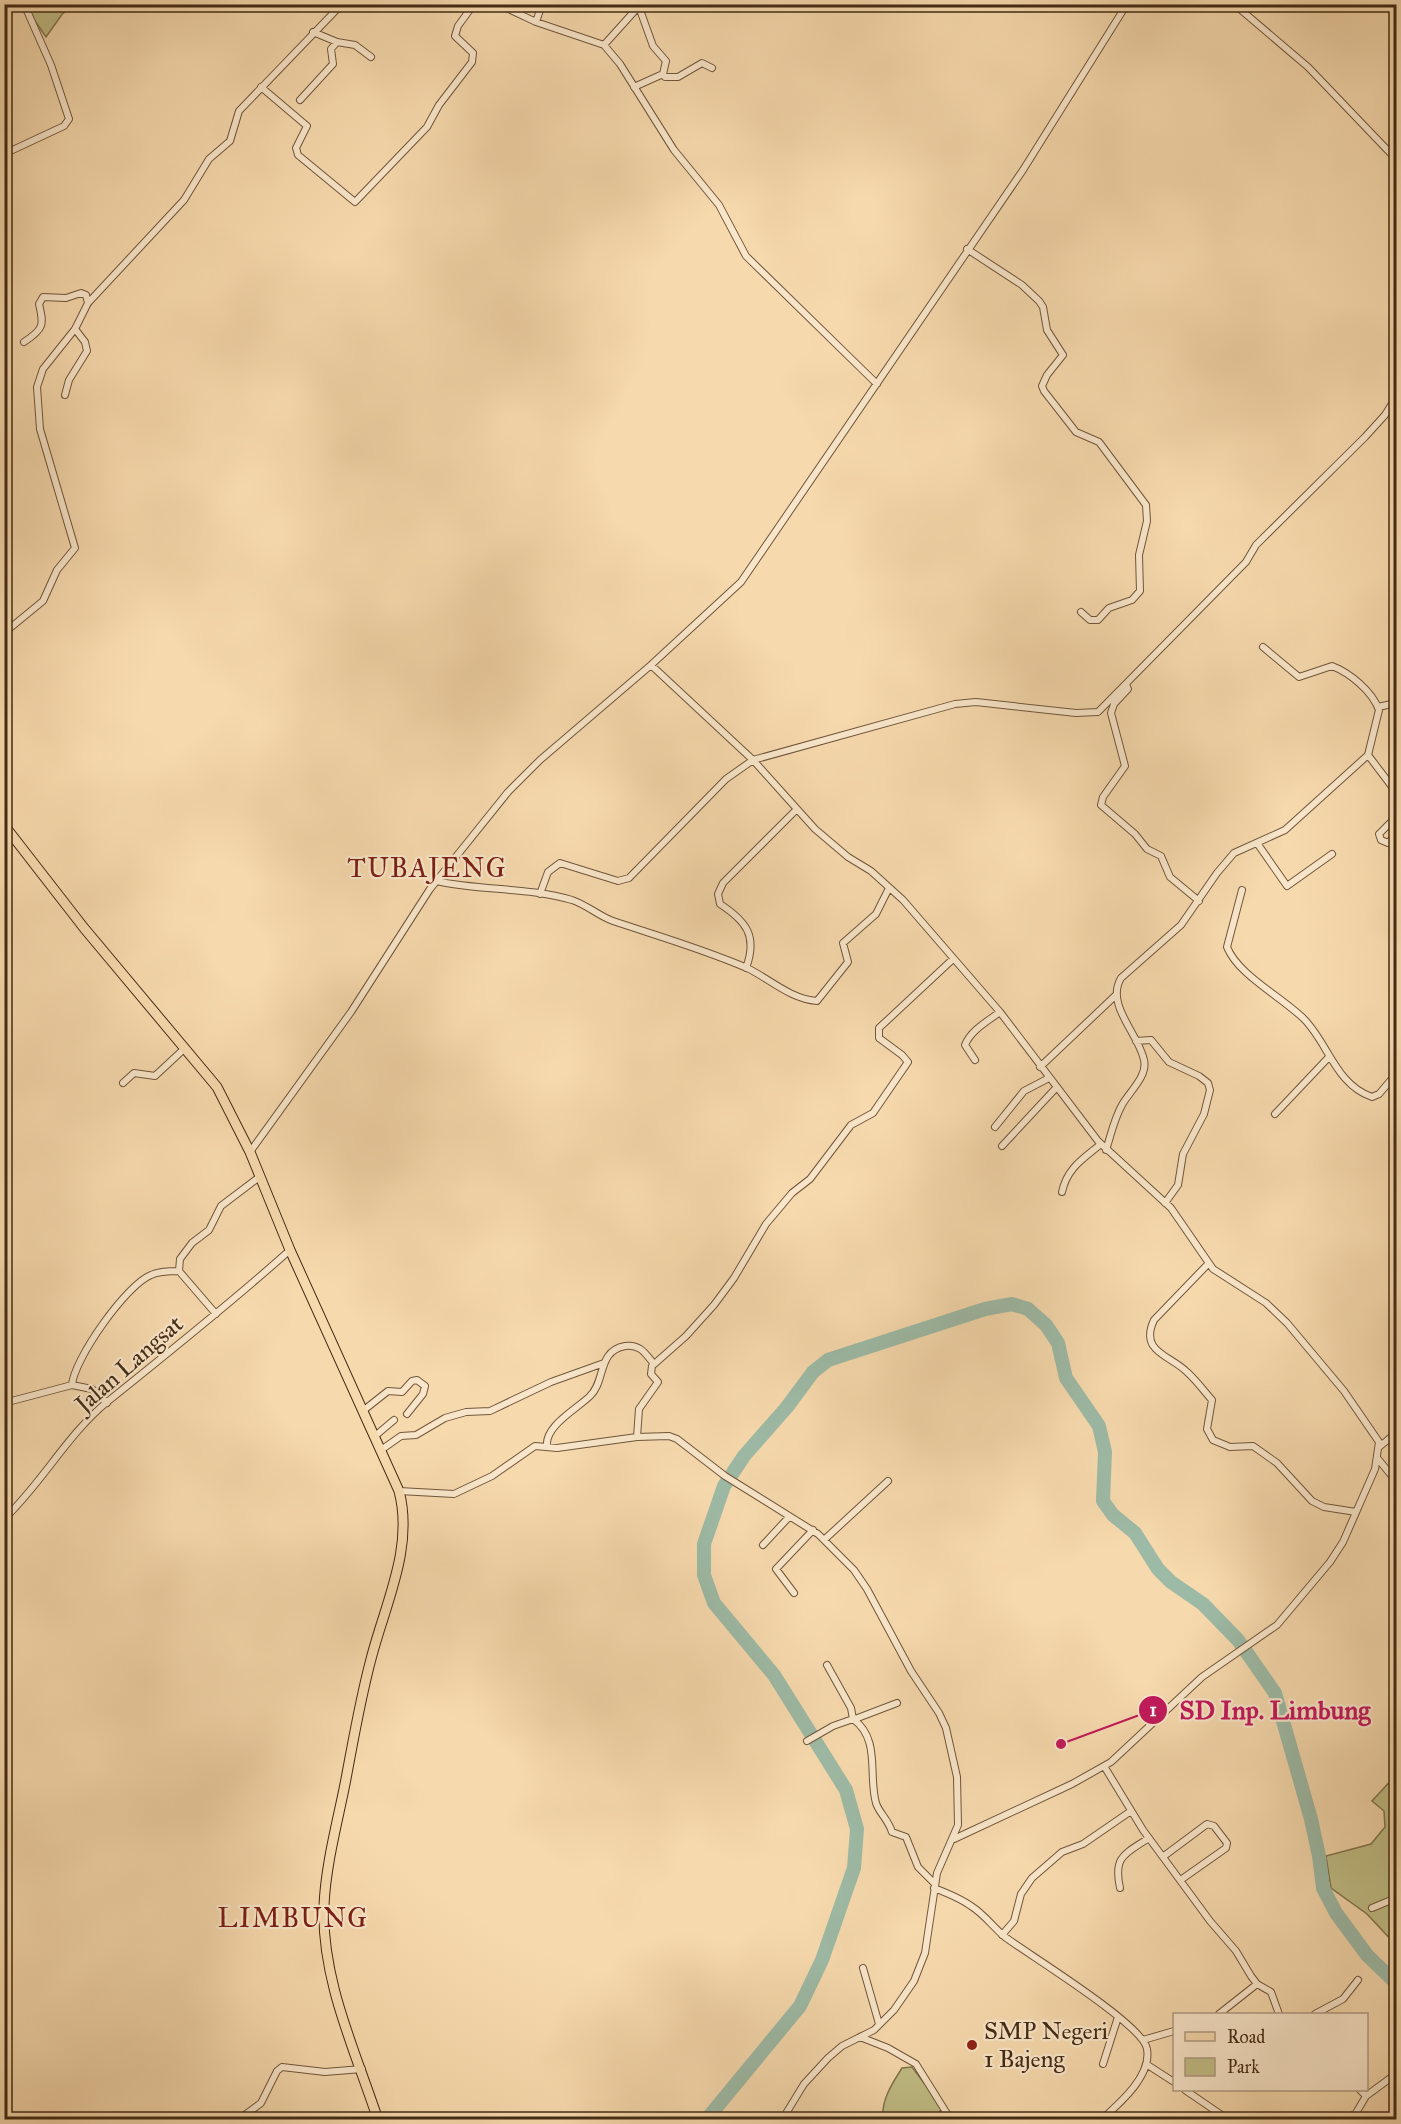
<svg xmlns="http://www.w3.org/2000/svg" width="1401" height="2124" font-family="'IM FELL Great Primer',serif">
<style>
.green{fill:#c1be86;stroke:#82744e;stroke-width:1.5}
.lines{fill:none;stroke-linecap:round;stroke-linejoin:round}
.river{stroke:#9dbaa6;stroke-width:14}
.minor-casing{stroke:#70563b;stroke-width:8}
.primary-casing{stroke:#432b15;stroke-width:11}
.minor{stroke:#f9e6ca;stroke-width:6}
.primary{stroke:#f6d9ad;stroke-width:9}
.poi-dot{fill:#8f2418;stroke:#f9e6ca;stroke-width:2}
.labels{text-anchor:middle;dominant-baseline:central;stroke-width:4.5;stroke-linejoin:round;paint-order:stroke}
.street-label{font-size:24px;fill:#432b15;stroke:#f9e6ca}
.poi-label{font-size:24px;fill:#432b15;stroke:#f9e6ca;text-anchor:start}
.quarter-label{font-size:27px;letter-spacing:1.5px;fill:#7a1f14;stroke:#f9e6ca}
.leader{fill:none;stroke:#c2185b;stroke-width:2}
.callout-dot{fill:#c2185b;stroke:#f9e6ca;stroke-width:2}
.mark-label{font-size:18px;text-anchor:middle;font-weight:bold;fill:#fff}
.callout-label{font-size:26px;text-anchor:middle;font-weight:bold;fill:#c2185b;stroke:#f9e6ca;stroke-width:4.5;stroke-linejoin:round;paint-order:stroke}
</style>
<rect width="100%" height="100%" fill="#f6d9ad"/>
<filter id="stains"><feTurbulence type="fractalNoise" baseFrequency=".00333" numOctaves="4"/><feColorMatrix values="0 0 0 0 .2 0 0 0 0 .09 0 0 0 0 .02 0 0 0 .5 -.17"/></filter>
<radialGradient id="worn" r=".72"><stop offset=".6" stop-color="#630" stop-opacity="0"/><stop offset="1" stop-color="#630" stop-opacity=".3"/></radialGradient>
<path class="green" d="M 24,5 L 76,5 L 63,13 L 46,37 Z
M 1396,1775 L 1396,1945 L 1367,1914 L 1331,1888 L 1326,1856 L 1371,1844 L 1385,1827 L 1384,1811 L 1372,1801 Z
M 912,2067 L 943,2108 L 932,2120 L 883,2119 C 881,2100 892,2084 902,2068 Z"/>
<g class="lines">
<path class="river" d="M 706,2120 L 800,2006 L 822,1960 L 854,1868 L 857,1829 L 846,1790 L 774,1675 L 714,1603 L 704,1575 L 704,1544 L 724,1486 L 744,1456 L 787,1407 L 813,1372 L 828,1360 L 985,1309 L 1012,1304 L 1028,1309 L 1046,1325 L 1058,1343 L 1066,1378 L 1099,1426 L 1105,1452 L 1103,1501 L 1113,1515 L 1135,1533 L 1158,1569 L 1171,1582 L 1203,1604 L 1238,1640 L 1275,1693 L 1311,1819 L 1319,1856 L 1323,1888 L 1336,1913 L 1367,1955 L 1396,1983"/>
<g class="minor-casing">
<path id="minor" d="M 498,4 L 536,22 L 604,45 L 620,64 L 674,150 L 719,205 L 746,256 L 877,384
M 1234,4 L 1308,67 L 1396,159
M 639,7 L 653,46 L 666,61 L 663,74 L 665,77 L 678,77 L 702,63 L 712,68
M 536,22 L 542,4
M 313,32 L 337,42 L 355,45 L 371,57
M 604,45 L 640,5
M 261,87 L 307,126 L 296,148 L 298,155 L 355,202 L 427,127 L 439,105 L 472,62 L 473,53 L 455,36 L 458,26 L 474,4
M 634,87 L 663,74
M 300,100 L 333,64 L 331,49 L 337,42
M 4,154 L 64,126 L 69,119 L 51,65 L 24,4
M 967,249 L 1022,285 L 1039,301 L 1043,307 L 1047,330 L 1063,355 L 1047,375 L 1042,386 L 1044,391 L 1076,432 L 1099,442 L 1146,505 L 1147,521 L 1139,555 L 1140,591 L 1132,600 L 1109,608 L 1098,620 L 1090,620 L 1081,612
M 24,342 C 44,329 44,325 39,304 L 43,297 L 66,298 L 81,293 L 86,295 L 88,303
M 65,395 L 69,380 L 87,351 L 85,342 L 75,329
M 4,633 L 43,601 L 57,570 L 75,548 L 40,429 L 37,387 L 43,369 L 75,329 L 88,303 L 184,200 L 209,159 L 230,141 L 239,111 L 342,4
M 651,665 L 753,760 L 815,829 L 848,857 L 871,871 L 903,900 L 1000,1012 L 1098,1141 L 1171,1208 L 1213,1269 L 1266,1303 L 1287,1323 L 1344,1391 L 1379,1442 L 1375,1469 L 1343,1542 L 1330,1562 L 1277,1625 L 1202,1677 L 1111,1762 L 1072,1784 L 954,1839
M 1126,684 L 1128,689 L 1114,704 L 1111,713 L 1125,766 L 1103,797 L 1101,805 L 1135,834 L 1147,849 L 1161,856 L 1170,877 L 1199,901
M 1378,707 L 1396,703
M 1368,755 L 1396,792
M 1396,817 L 1379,834 L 1381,840 L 1388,843 L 1396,835
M 1257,843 L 1287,886 L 1332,854
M 436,881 C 481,891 528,887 572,900 C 587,905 599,916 613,921 C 658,936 703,949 747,968 C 770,979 790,999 817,1001 L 848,962 L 843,943 L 876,914 L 889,888
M 1242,890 L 1227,947 C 1238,975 1282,997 1304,1019 C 1328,1043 1336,1085 1372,1097 L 1379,1094 L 1396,1074
M 540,894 L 548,872 L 560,863 L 618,881 L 629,878 L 726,779 L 753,760 L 955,704 L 976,702 L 1076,713 L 1098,712 L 1246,562 L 1256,545 L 1365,437 L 1385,415 L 1396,397
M 746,968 C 758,936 746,921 720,904 L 718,894 L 723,883 L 797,809
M 1136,1041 L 1151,1040 L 1169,1062 L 1199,1076 L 1208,1083 L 1210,1090 L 1204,1114 L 1183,1154 L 1178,1185 L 1165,1203
M 975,1060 L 965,1045 C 971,1030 988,1021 1000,1012
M 1040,1067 L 1116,995
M 123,1083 L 134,1073 L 155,1076 L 185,1048
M 1275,1114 L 1328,1058
M 995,1127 L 1024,1091 L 1049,1078
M 1002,1146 L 1056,1088
M 1106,1150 C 1111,1135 1114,1119 1122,1105 C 1129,1092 1148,1076 1144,1060 C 1139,1034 1105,1005 1121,978 L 1181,925 L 1217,873 L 1234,853 L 1285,830 L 1368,755 L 1379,710 C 1372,691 1350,673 1332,666 L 1299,677 L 1263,647
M 250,1152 L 351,1012 L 430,889 L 508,792 L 540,760 L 651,665 L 741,582 L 1023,170 L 1127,4
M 1062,1192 C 1067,1168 1083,1159 1101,1144
M 1208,1264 L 1154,1320 C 1139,1352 1170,1355 1187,1372 C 1196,1380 1204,1391 1212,1400 L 1207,1429 L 1213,1440 L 1230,1447 L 1253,1446 L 1277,1463 L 1312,1501 L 1324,1507 L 1356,1512
M 216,1314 L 179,1271 L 180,1259 L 192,1243 L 209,1230 L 221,1206 L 258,1178
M 4,1403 L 72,1385
M 107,1403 L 92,1389 L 72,1385 C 74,1359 126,1285 151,1275 C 159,1271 170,1271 179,1271
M 364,1410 L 388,1391 L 402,1392 L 412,1381 L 417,1380 L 425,1386 L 423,1394 L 407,1414
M 375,1436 L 394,1420
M 637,1437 L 639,1409 L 658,1382 L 651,1374 L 652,1366 L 686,1336 L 714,1305 L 734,1278 L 766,1224 L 792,1193 L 810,1179 L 851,1125 L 873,1113 L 908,1062 L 902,1055 L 879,1038 L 879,1028 L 953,959
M 547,1447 C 544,1426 577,1409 590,1396 C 606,1381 597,1351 625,1346 C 640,1344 645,1353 654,1364
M 1379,1447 L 1396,1433
M 381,1450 L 401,1436 L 416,1435 L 445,1418 L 466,1412 L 490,1411 L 551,1382 L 604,1363
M 1378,1459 L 1396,1481
M 399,1491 L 454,1494 L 492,1476 L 535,1446 L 557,1448 L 637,1437 L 669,1436 L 677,1439 L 725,1476 L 818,1534 L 854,1570 L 867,1589 L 911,1671 L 939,1713 L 946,1728 L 957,1777 L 958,1825 L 937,1873 L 925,1953 L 914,1981 L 894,2010 L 874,2030 L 842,2046 L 828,2058 L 804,2084 L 782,2120
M 4,1519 C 42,1483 67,1435 107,1402 C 169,1352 231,1303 290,1250
M 825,1539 L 888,1481
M 763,1545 L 789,1517
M 794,1593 L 776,1569 L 813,1530
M 827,1665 L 851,1708 L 853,1719
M 855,1719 L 897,1703
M 807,1741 L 833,1726 L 853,1719 C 881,1739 868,1776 876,1803 C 879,1813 888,1819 892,1832 L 906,1837 L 918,1867 L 935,1884
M 1104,1766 L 1143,1830 L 1210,1921 L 1236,1951 L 1251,1976 L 1257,1984 L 1271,1992 L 1279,2014
M 1164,1856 L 1207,1824 L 1214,1826 L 1227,1843 L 1226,1848 L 1182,1879
M 934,1888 C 947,1893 960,1898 971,1906 C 984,1914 993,1927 1005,1937 C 1029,1955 1144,2025 1147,2049 C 1152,2076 1119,2104 1101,2120
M 1120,1888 C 1113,1856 1125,1854 1149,1838
M 1372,1908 L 1396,1898
M 1002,1935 L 1014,1921 L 1021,1894 L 1032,1878 L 1062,1852 L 1083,1844 L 1131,1811
M 863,1968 L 879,2024
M 1219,2014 L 1257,1984
M 1315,2014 L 1343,1999 L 1358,1980
M 860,2037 L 888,2048 L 916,2064 L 951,2120
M 1143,2040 L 1174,2031
M 1103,2064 L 1118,2017
M 1146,2064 L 1174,2082
M 1185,2090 L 1229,2120
M 1360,2090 L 1366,2096 L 1396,2074
M 238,2120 L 261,2103 L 277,2071 L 282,2067 L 325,2072 L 362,2069
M 1346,2120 L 1356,2113 L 1366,2096"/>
</g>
<g class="primary-casing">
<path id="primary" d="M 4,825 L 84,928 L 217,1087 L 250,1152 L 290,1250 L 399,1491 C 414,1548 385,1604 371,1659 C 360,1700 353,1742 345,1784 C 337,1824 326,1864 324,1905 C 321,1979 355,2050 378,2120"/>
</g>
<use href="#minor" class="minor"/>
<use href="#primary" class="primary"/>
</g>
<circle class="poi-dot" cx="972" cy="2045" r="6"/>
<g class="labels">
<g class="street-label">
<text transform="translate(129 1364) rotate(-41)">Jalan Langsat</text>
</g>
<g class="poi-label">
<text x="984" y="2031">SMP Negeri<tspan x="984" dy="28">1 Bajeng</tspan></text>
</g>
<g class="quarter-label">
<text x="427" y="867">TUBAJENG</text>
<text x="293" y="1917">LIMBUNG</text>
</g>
</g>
<path class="leader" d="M1061 1744L1153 1710"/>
<g class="callout-dot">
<circle cx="1061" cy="1744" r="6"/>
<circle cx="1153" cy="1710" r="15"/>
</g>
<g class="mark-label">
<text x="1153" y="1716">1</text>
</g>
<g class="callout-label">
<text x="1275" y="1719">SD Inp. Limbung</text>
</g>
<rect width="1401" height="2124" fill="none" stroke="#f6d9ad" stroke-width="24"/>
<rect x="6" y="6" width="1389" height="2112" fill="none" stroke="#432b15" stroke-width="3"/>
<rect x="12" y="12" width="1377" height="2100" fill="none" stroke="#432b15" stroke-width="1.5"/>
<rect x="1173" y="2013" width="195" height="78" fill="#f9e6ca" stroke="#b09b82" stroke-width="1.5"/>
<rect x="1185" y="2032" width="30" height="9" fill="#f6d9ad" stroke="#b09b82" stroke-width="1.5"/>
<text x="1227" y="2043" font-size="18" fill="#432b15">Road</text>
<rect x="1185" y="2058" width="30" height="18" fill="#c1be86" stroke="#b09b82" stroke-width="1.5"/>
<text x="1227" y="2073" font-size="18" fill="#432b15">Park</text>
<rect width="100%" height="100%" filter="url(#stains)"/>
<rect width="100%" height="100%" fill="url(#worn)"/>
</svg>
